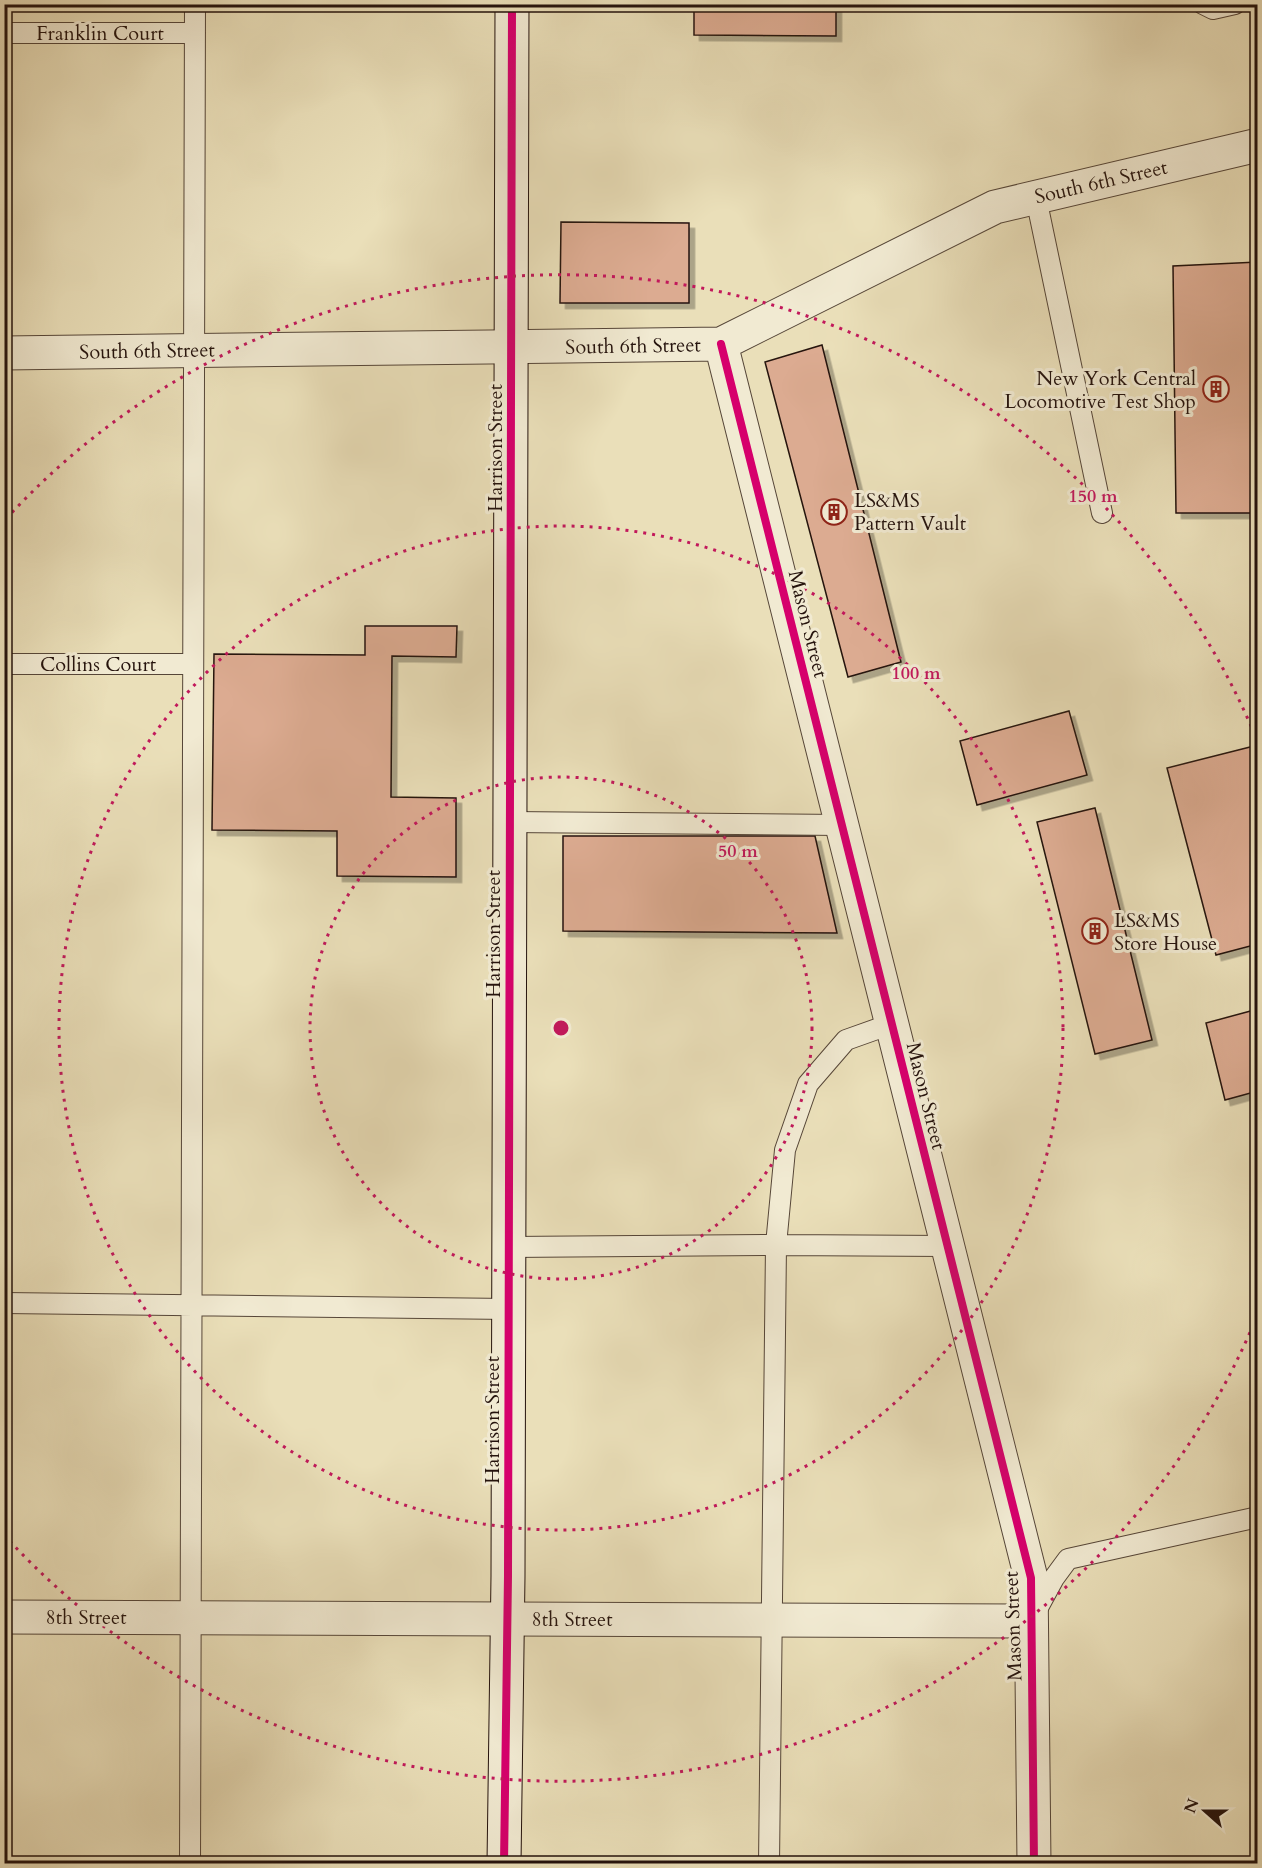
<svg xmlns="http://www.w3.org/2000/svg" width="1262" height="1868" font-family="Cardo,serif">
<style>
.building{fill:#dcab91;stroke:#25130d;stroke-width:1.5;filter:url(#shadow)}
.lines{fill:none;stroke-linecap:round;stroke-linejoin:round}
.lane-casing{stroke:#564638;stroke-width:22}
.street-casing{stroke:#564638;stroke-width:35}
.secondary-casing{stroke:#25130d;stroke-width:35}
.lane{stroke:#f1ead2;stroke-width:20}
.street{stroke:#f1ead2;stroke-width:33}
.secondary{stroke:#f1ead2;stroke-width:33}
.cycleway-casing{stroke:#f1ead2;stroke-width:11}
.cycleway{stroke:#d6006c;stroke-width:8}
.ring{fill:none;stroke:#c2185b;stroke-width:3;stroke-dasharray:3 6}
.labels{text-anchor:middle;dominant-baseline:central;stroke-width:6;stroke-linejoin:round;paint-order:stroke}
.street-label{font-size:20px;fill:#25130d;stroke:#f1ead2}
.poi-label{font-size:20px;fill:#25130d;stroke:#f1ead2;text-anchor:start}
.centre{fill:#c2185b;stroke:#f1ead2;stroke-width:3}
.ring-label{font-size:18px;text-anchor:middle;font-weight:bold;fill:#c2185b;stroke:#f1ead2;stroke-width:6;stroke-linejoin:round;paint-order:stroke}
</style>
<defs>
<filter id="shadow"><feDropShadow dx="5.5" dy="5.5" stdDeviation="0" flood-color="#0004"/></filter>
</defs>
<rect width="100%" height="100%" fill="#eadfb9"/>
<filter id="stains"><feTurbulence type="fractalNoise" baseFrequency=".00333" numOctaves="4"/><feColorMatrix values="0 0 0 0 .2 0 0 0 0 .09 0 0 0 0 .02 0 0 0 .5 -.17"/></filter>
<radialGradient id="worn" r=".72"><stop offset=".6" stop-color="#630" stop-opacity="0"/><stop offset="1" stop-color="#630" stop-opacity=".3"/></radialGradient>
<path class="building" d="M 694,4 L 836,4 L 836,36 L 694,35 Z
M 561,222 L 689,223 L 689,303 L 560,303 Z
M 1258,262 L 1258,513 L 1176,513 L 1173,266 Z
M 822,345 L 901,662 L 848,677 L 765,362 Z
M 365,626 L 457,626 L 456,657 L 392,656 L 391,797 L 456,798 L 456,877 L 337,876 L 337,831 L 212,830 L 214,654 L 365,655 Z
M 1069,711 L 1087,775 L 977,805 L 960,741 Z
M 1258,745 L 1258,944 L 1216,955 L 1167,768 Z
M 1095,808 L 1152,1040 L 1095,1054 L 1037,822 Z
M 563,836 L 815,836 L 837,933 L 563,931 Z
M 1258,1009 L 1258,1091 L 1225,1100 L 1206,1023 Z"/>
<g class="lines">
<g class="lane-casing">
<path id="lane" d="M 1203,4 L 1213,9 L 1235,4
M 4,33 L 195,33
M 1036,198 L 1102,513
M 4,664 L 192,664
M 510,822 L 841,825
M 509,1247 L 776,1245 L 947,1246
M 4,1303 L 509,1309
M 1035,1613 L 1054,1578 L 1068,1559 L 1258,1517
M 190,1864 L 195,4
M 769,1864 L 776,1245 L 785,1150 L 808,1084 L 846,1040 L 891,1024"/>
</g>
<g class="street-casing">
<path id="street" d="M 721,344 L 1031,1578 L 1034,1864
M 4,353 L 721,344 L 995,207 L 1258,145
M 4,1617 L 1031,1621"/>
</g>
<g class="secondary-casing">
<path id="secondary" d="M 504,1864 L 508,1576 L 512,4"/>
</g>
<use href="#lane" class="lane"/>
<use href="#street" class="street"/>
<use href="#secondary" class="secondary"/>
<g class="cycleway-casing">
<path id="cycleway" d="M 721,344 L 1031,1578 L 1034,1864
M 504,1864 L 508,1576 L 512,4"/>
</g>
<use href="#cycleway" class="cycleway"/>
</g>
<g class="ring">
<circle cx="561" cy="1028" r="251"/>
<circle cx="561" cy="1028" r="502"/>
<path d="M1257 1316A753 753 0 0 1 6 1537M6 519A753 753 0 0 1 1257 740"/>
</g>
<defs>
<g id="building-ring" transform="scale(1.35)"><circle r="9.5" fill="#f1ead2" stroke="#8f2418" stroke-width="1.5"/><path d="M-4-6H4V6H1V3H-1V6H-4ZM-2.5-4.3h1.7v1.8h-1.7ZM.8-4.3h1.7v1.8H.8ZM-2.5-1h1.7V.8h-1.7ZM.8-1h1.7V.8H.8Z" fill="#8f2418"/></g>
</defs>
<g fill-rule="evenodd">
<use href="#building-ring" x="1216" y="389"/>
<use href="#building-ring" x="834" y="512"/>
<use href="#building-ring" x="1095" y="931"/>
</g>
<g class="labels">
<g class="street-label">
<text x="100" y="33">Franklin Court</text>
<text transform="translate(1101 182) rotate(-13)">South 6th Street</text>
<text transform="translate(633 346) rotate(-1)">South 6th Street</text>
<text transform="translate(147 351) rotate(-1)">South 6th Street</text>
<text transform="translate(495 448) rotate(-90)">Harrison Street</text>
<text transform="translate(808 624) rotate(76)">Mason Street</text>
<text x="98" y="664">Collins Court</text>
<text transform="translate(493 934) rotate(-90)">Harrison Street</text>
<text transform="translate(926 1096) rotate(76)">Mason Street</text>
<text transform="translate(492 1420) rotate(-90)">Harrison Street</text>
<text x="86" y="1617">8th Street</text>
<text x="572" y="1619">8th Street</text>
<text transform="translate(1013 1626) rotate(-92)">Mason Street</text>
</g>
<g class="poi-label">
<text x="1196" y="378" text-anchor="end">New York Central<tspan x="1196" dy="23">Locomotive Test Shop</tspan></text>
<text x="854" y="500">LS&amp;MS<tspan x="854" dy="23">Pattern Vault</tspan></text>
<text x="1114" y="920">LS&amp;MS<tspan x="1114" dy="23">Store House</tspan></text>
</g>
</g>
<circle cx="561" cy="1028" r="9" class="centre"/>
<g class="ring-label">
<text x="1093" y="502">150 m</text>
<text x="916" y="679">100 m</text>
<text x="738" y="857">50 m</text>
</g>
<rect width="1262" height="1868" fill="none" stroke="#eadfb9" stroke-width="24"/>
<rect x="6" y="6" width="1250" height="1856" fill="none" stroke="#25130d" stroke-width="3"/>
<rect x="12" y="12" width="1238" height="1844" fill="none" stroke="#25130d" stroke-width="1.5"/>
<g transform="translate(1205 1811) rotate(291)" stroke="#f1ead2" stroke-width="4.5" paint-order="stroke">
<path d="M0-4.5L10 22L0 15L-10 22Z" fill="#25130d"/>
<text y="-9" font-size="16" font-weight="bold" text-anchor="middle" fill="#25130d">N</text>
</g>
<rect width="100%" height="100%" filter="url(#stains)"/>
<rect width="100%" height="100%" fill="url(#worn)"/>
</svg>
